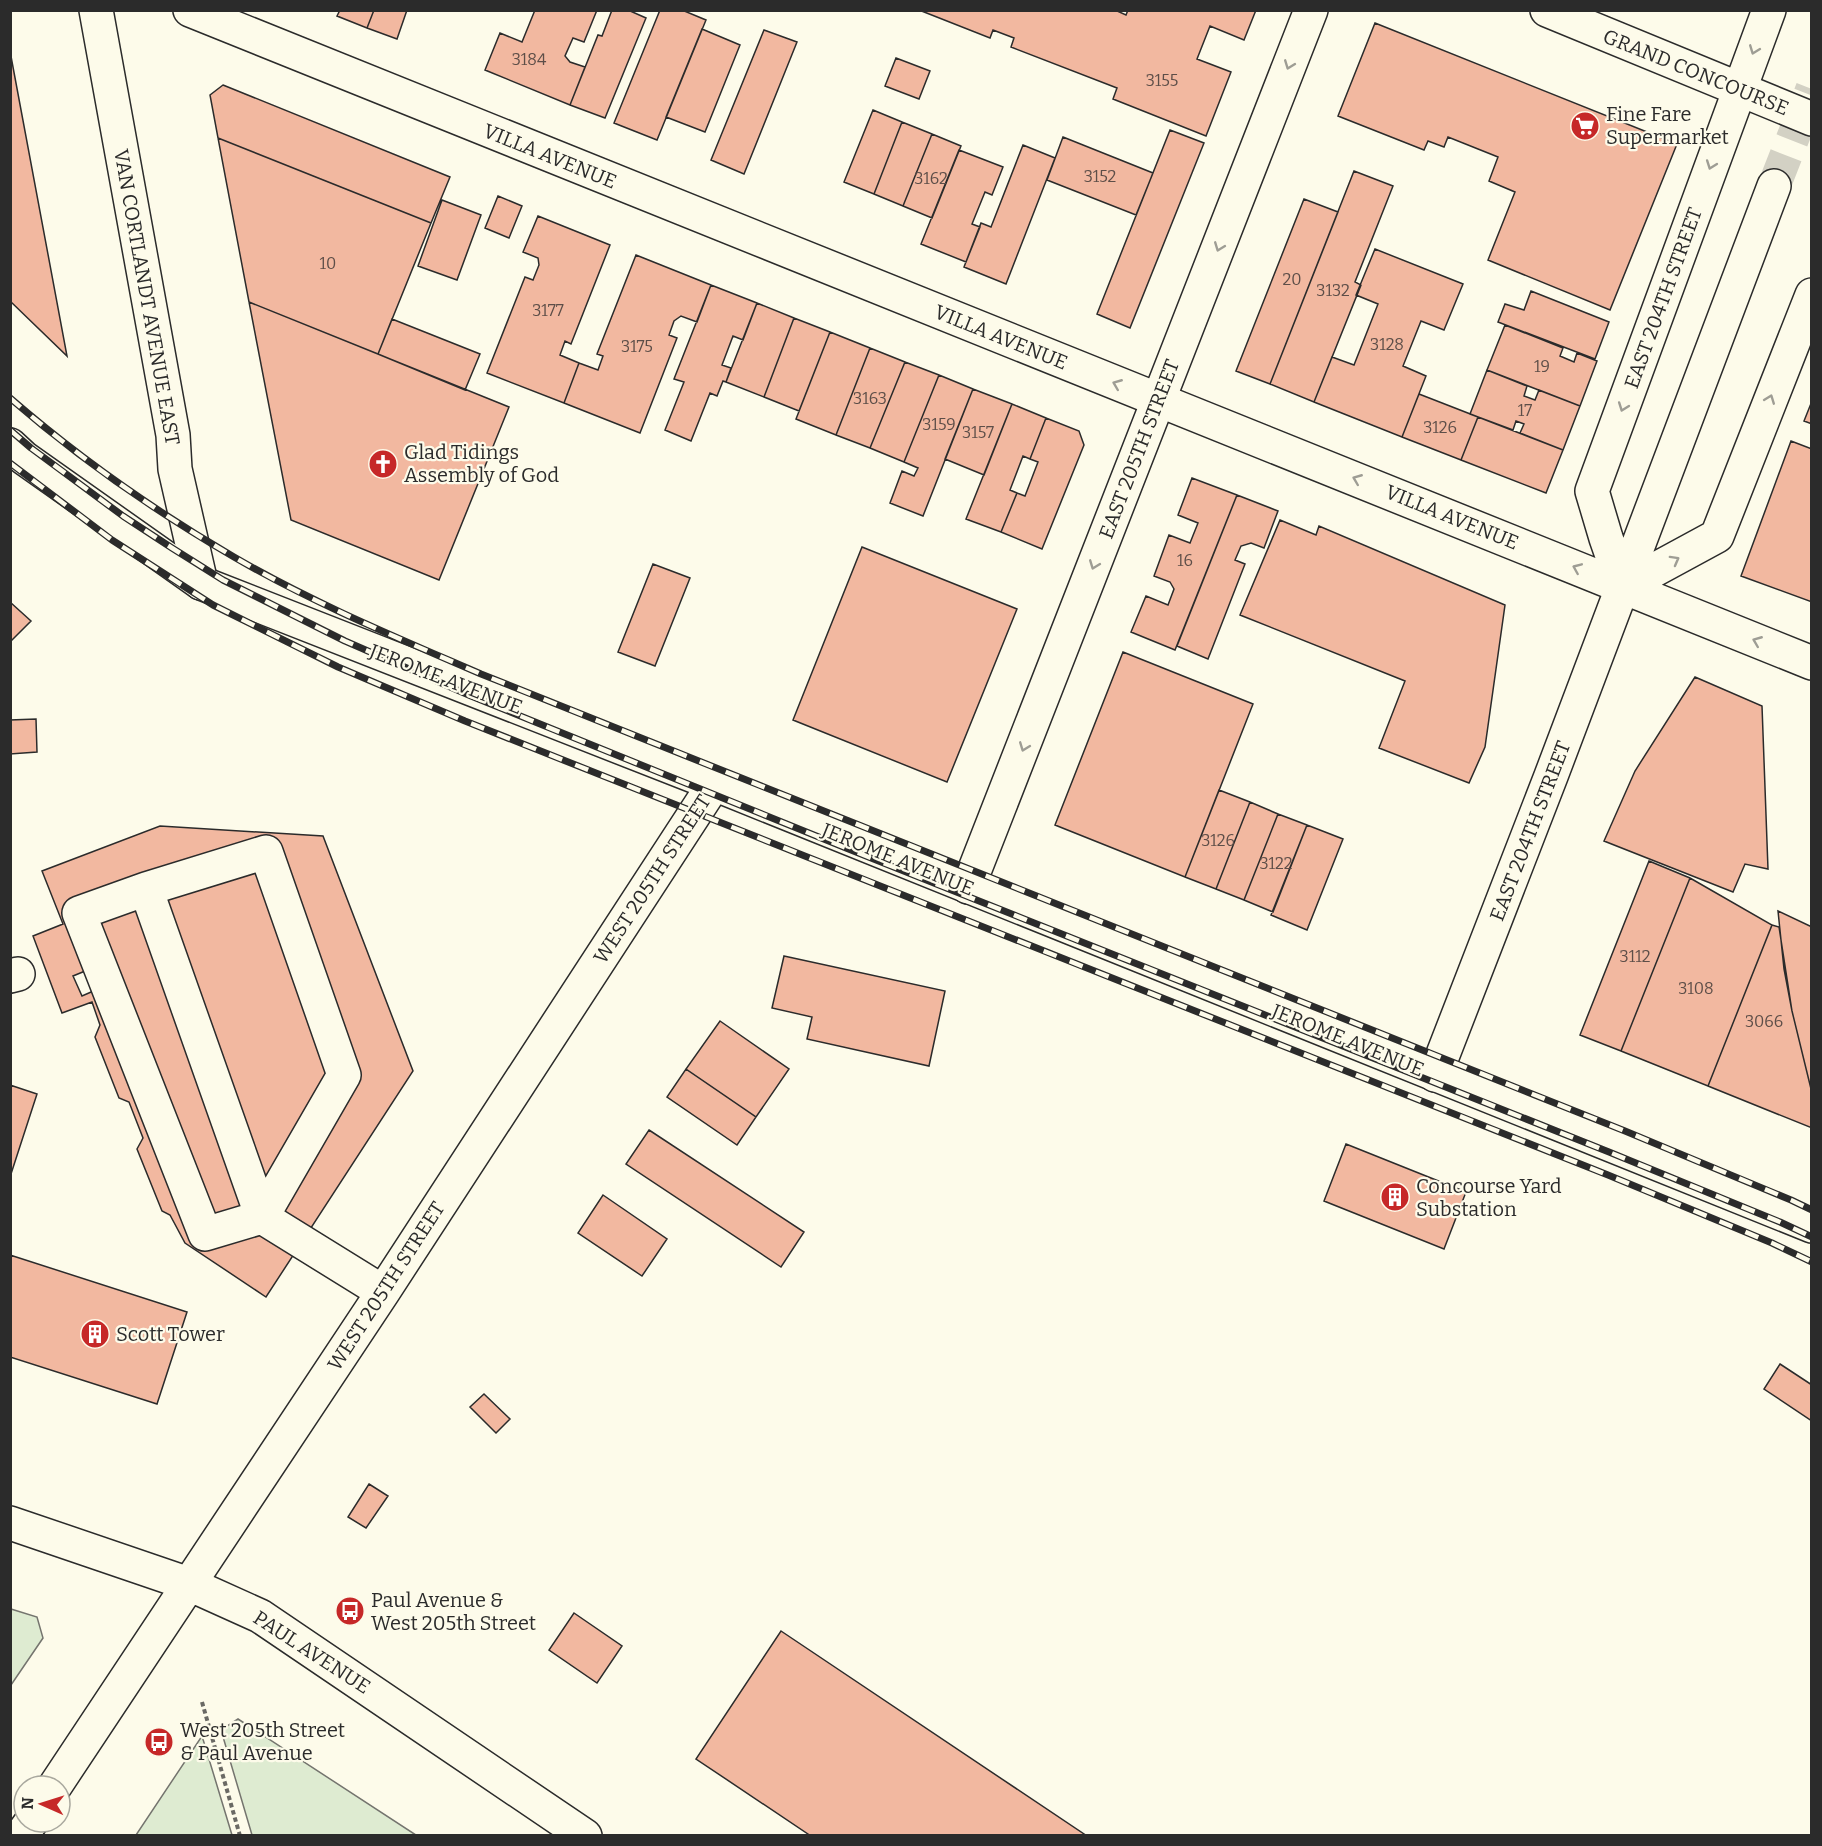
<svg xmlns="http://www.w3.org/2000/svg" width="1822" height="1846" font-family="Bitter,serif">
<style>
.green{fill:#deebd1;stroke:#74746e;stroke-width:1.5}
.building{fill:#f2b8a0;stroke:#2b2b2b;stroke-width:1.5;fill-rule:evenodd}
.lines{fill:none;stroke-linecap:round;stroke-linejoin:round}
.minor-tunnel{stroke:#d3d1c4;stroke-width:33;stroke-dasharray:33 16;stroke-linecap:butt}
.minor-casing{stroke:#2b2b2b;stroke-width:36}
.major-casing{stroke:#2b2b2b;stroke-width:36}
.path{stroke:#6a6964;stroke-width:4;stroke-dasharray:4.5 3;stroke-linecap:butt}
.minor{stroke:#fdfbea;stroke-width:33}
.major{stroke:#fdfbea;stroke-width:33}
.rail-casing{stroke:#2b2b2b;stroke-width:7}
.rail{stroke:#fdfbea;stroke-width:4.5;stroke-dasharray:14;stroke-linecap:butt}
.oneway{stroke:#9e9d94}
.labels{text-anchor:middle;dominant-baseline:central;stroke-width:4.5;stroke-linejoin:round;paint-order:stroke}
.number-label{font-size:16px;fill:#5d4e48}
.street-label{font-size:20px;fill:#2b2b2b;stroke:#fdfbea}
.poi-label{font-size:20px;fill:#2b2b2b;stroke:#fdfbea;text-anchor:start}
</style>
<rect width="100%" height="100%" fill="#fdfbea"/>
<path class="green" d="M 11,1609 L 37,1617 L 43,1638 L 11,1685 Z
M 238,1719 L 416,1835 L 252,1835 L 221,1730 Z
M 202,1736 L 232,1835 L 136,1835 Z"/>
<path class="building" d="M 340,10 L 374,10 L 367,28 L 337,16 Z
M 374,10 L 407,10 L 397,39 L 367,28 Z
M 535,10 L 597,10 L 584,42 L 573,38 L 565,56 L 570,62 L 585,67 L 570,105 L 485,70 L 500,33 L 522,42 Z
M 612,10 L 628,10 L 646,18 L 605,118 L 570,105 L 598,35 L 602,36 Z
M 660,10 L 682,10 L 706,20 L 657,140 L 614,123 Z
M 919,10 L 1115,10 L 1126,15 L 1128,10 L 1256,10 L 1244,40 L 1210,26 L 1197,59 L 1231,72 L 1206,136 L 1113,99 L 1117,88 L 1011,47 L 1014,38 L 993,30 L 990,38 Z
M 1375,23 L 1677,144 L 1610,310 L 1488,260 L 1515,192 L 1489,181 L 1498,157 L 1448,137 L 1444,147 L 1428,141 L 1424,150 L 1338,116 Z
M 702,29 L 740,45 L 705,132 L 666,117 Z
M 764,30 L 797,42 L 744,174 L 711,160 Z
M 10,51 L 67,356 L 10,301 Z
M 896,58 L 930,71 L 919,99 L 885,86 Z
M 223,85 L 450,177 L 431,223 L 218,138 L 210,95 Z
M 873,110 L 902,122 L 874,194 L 844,182 Z
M 902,122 L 932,134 L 903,206 L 874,194 Z
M 1170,130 L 1204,143 L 1130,328 L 1097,314 Z
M 932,134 L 961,146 L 932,218 L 903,206 Z
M 1063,137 L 1153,173 L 1136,215 L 1047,180 Z
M 218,138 L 431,223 L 378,354 L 249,302 Z
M 1023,145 L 1055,158 L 1006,284 L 964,267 L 981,223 L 991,227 Z
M 959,150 L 1003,167 L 992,195 L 985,192 L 972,224 L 980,227 L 966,262 L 921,244 Z
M 1354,171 L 1393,186 L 1355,282 L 1361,285 L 1314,402 L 1270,384 Z
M 498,196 L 522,206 L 509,238 L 485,228 Z
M 1304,199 L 1338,212 L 1270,384 L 1236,371 Z
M 442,200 L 481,215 L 457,280 L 418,266 Z
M 538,216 L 610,245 L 571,344 L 565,341 L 560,355 L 579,363 L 564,403 L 487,373 L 525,277 L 533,280 L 539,265 L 538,258 L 523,252 Z
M 1375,249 L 1463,284 L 1444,330 L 1421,321 L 1403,366 L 1426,376 L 1402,437 L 1314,402 L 1332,357 L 1354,365 L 1378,304 L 1356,295 Z
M 636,255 L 711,285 L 697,322 L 681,316 L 674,321 L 669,335 L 677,338 L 640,433 L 564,403 L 579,363 L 598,370 L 603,356 L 597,354 Z
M 711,285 L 757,303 L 743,340 L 733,336 L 722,365 L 731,368 L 726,382 L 723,381 L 717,396 L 710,393 L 691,441 L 665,430 L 684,382 L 674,379 Z
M 1531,291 L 1609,322 L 1595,359 L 1498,322 L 1505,304 L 1524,310 Z
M 249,302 L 509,407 L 439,580 L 291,520 Z
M 757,303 L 794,318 L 764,397 L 726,382 Z
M 794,318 L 830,332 L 799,411 L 764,397 Z
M 392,319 L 480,354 L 465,390 L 378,354 Z
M 1505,325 L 1563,348 L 1560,356 L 1574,362 L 1577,353 L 1597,361 L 1580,406 L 1487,370 Z
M 830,332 L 870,348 L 836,435 L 796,419 Z
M 870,348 L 905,362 L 870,448 L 836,435 Z
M 905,362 L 939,375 L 904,462 L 870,448 Z
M 1487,370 L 1527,386 L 1524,396 L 1535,400 L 1539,390 L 1580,406 L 1563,450 L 1520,433 L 1524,424 L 1516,421 L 1513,430 L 1470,414 Z
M 939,375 L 973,389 L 923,516 L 890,503 L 902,471 L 914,476 L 918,468 L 904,462 Z
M 973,389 L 1012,404 L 984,475 L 945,459 Z
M 1419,394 L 1478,417 L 1461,460 L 1402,437 Z
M 1812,401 L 1812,424 L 1804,421 Z
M 1012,404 L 1046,418 L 1030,459 L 1023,456 L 1010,490 L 1017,493 L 1001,532 L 966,519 Z
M 1478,417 L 1563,450 L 1546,493 L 1461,460 Z
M 1046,418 L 1079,431 L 1084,445 L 1042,549 L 1001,532 L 1017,493 L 1025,496 L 1038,462 L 1030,459 Z
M 1791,441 L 1812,449 L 1812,602 L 1741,576 Z
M 1192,478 L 1237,495 L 1175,650 L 1131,632 L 1146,596 L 1168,605 L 1174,589 L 1170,582 L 1154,576 L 1169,535 L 1190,543 L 1198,523 L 1178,515 Z
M 1237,495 L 1278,511 L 1264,548 L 1251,543 L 1241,546 L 1235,560 L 1245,564 L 1208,659 L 1177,646 Z
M 1280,520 L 1316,535 L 1319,526 L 1505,605 L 1485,747 L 1469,783 L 1379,748 L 1405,681 L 1240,615 Z
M 862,547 L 1017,609 L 947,782 L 793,720 Z
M 653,564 L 690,578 L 655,666 L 618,652 Z
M 10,602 L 31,621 L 10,642 Z
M 1123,652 L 1253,704 L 1185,877 L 1055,825 Z
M 1695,677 L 1762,706 L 1768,869 L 1745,864 L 1733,892 L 1604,841 L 1635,771 Z
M 36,719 L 37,752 L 10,754 L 10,720 Z
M 1219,790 L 1250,802 L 1216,889 L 1185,877 Z
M 1250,802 L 1278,814 L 1244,900 L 1216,889 Z
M 1278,814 L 1307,825 L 1273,912 L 1244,900 Z
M 1307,825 L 1343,839 L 1307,930 L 1271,915 Z
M 160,826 L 323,836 L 413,1071 L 266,1297 L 185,1243 L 170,1215 L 162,1211 L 137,1149 L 143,1138 L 129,1102 L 119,1098 L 95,1037 L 100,1025 L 92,1002 L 62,1013 L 33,936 L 63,924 L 42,871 ZM 90,969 L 98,989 L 82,996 L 73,976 Z
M 1649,861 L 1690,878 L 1621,1051 L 1580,1035 Z
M 1690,878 L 1772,925 L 1708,1086 L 1621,1051 Z
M 1778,911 L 1812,927 L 1812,1093 L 1792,1011 L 1784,969 Z
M 1772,925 L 1779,927 L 1792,1011 L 1812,1093 L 1812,1128 L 1708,1086 Z
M 784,956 L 945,991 L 929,1066 L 807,1039 L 812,1017 L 772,1008 Z
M 720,1021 L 789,1069 L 756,1117 L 686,1069 Z
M 686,1069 L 756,1117 L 737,1145 L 667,1097 Z
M 10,1085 L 37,1094 L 10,1177 Z
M 649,1130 L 804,1232 L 781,1267 L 626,1164 Z
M 1346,1144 L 1466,1192 L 1444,1249 L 1324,1201 Z
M 603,1195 L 667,1239 L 642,1276 L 578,1233 Z
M 10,1255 L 187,1312 L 157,1404 L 10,1357 Z
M 1780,1364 L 1812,1385 L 1812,1421 L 1764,1389 Z
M 484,1394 L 510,1419 L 496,1433 L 470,1407 Z
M 369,1484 L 388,1496 L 366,1528 L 348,1517 Z
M 574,1613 L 622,1646 L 597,1683 L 549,1650 Z
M 781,1631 L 1087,1836 L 811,1836 L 696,1759 Z"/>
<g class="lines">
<path class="minor-tunnel" d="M 1774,186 L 1812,89"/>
<g class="minor-casing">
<path id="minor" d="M 96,10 L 173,435 L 175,469 L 201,583
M 190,10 L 1812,663
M 1547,10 L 1812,119
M 1769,10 L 1592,491 L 1606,538 L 1623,587 L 1717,536 L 1812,295
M 968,887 L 1311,10
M 146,889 L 266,852 L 344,1075 L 262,1217 L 205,1234 L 79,913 L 146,889 L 262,1217 L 383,1292
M 10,976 L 18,974
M 1435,1075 L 1551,776 L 1774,186
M 10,1523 L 189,1584 L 260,1616 L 585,1836
M 55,1786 L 383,1292 L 714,784
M 21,1836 L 31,1822"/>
</g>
<g class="major-casing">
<path id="major" d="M 10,445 L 24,458 L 201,583 L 714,784 L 1812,1226"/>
</g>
<path class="path" d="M 202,1702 L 240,1836"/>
<use href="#minor" class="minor"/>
<use href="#major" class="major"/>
<g class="rail-casing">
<path id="rail" d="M 10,398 C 79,458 155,511 234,557 C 313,603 398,638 481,674 L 1625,1131 L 1791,1200 L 1812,1210
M 10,430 L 31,448 L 123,516 L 172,548 L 223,580 L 345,641 L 471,696 L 846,848 L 1609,1152 L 1780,1222 L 1812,1237
M 10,463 L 112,540 L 213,605 L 338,667 L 465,721 L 1608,1175 L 1772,1243 L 1812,1262"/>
</g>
<use href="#rail" class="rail"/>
</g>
<defs><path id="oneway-chevron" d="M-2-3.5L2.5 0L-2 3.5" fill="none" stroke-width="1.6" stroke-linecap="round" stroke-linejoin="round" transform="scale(1.5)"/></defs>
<g class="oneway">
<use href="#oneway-chevron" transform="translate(1754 50) rotate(111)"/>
<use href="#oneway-chevron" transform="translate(1289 65) rotate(111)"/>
<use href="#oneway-chevron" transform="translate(1711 165) rotate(110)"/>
<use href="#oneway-chevron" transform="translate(1219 247) rotate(111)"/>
<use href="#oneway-chevron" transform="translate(1117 384) rotate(-158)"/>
<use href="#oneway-chevron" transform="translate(1770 399) rotate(-69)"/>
<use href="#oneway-chevron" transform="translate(1623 407) rotate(110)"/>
<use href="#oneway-chevron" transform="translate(1357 479) rotate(-158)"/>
<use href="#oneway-chevron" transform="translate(1675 560) rotate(-29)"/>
<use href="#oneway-chevron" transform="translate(1094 565) rotate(111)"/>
<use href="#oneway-chevron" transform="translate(1577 568) rotate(-157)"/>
<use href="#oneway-chevron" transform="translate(1757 641) rotate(-158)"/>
<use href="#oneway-chevron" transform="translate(1024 747) rotate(111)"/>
</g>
<defs>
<g id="supermarket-disc" transform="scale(1.5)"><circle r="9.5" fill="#c62828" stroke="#fdfbea"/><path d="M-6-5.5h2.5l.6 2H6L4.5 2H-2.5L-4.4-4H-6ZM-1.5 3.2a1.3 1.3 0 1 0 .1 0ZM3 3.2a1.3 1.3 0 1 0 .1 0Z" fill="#fff"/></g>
<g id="church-disc" transform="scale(1.5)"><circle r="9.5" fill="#c62828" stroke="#fdfbea"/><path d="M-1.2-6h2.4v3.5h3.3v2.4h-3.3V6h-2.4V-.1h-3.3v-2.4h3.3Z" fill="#fff"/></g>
<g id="building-disc" transform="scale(1.5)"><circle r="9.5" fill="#c62828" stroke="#fdfbea"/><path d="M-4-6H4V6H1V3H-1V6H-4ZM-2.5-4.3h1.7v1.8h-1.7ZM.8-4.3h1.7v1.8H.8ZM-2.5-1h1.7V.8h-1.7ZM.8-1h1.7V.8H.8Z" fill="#fff"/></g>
<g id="bus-disc" transform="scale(1.5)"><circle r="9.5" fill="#c62828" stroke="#fdfbea"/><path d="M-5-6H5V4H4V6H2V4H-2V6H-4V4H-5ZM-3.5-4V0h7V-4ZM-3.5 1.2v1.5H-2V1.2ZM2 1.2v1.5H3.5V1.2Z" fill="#fff"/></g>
</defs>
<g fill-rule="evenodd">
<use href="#supermarket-disc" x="1585" y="126"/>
<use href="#church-disc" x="383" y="464"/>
<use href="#building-disc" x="1395" y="1197"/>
<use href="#building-disc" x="95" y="1334"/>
<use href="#bus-disc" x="350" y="1611"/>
<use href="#bus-disc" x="159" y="1742"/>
</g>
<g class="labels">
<g class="number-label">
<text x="529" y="59">3184</text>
<text x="1162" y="80">3155</text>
<text x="1100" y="176">3152</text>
<text x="931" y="178">3162</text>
<text x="328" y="263">10</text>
<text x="1292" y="279">20</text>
<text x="1333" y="290">3132</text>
<text x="548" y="310">3177</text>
<text x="1387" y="344">3128</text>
<text x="637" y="346">3175</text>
<text x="1542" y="366">19</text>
<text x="870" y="398">3163</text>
<text x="1525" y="410">17</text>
<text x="939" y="424">3159</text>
<text x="1440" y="427">3126</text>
<text x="978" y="432">3157</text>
<text x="1185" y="560">16</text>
<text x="1218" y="840">3126</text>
<text x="1276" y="863">3122</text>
<text x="1635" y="956">3112</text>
<text x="1696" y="988">3108</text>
<text x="1764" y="1021">3066</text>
</g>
<g class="street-label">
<text transform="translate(1696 72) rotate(22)">GRAND CONCOURSE</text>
<text transform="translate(550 156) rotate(22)">VILLA AVENUE</text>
<text transform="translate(147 297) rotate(80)">VAN CORTLANDT AVENUE EAST</text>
<text transform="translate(1663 298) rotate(-70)">EAST 204TH STREET</text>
<text transform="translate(1001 337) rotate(22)">VILLA AVENUE</text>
<text transform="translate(1139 449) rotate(-69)">EAST 205TH STREET</text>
<text transform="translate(1452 517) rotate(22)">VILLA AVENUE</text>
<text transform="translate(446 679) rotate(21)">JEROME AVENUE</text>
<text transform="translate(1530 831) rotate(-69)">EAST 204TH STREET</text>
<text transform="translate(898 859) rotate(22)">JEROME AVENUE</text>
<text transform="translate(652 879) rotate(-57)">WEST 205TH STREET</text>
<text transform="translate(1348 1040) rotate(22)">JEROME AVENUE</text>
<text transform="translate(386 1286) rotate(-57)">WEST 205TH STREET</text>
<text transform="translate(312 1652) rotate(33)">PAUL AVENUE</text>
</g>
<g class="poi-label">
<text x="1606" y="114">Fine Fare<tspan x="1606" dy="23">Supermarket</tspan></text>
<text x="404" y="452">Glad Tidings<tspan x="404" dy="23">Assembly of God</tspan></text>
<text x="1416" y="1186">Concourse Yard<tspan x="1416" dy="23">Substation</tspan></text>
<text x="116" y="1334">Scott Tower</text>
<text x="371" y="1600">Paul Avenue &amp;<tspan x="371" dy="23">West 205th Street</tspan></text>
<text x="180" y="1730">West 205th Street<tspan x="180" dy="23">&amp; Paul Avenue</tspan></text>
</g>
</g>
<rect width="1822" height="1846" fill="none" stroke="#2b2b2b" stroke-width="24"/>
<g transform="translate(42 1804) rotate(273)"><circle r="28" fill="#fdfbea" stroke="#a9a89e" stroke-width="1.5"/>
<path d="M0-4.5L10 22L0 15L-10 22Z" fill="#c62828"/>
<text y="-9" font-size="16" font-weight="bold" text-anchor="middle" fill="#2b2b2b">N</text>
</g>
</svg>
